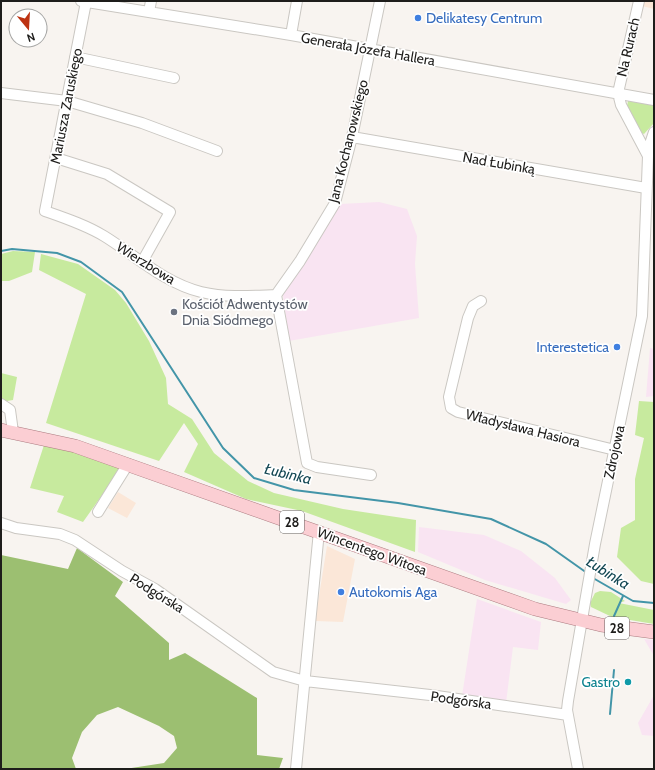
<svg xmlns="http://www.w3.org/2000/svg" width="655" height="770" viewBox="0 0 655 770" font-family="Cabin,sans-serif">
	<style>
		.commercial { fill: #fbe7d8 }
		.industrial { fill: #f9e4f2 }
		.green { fill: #c7ea9e }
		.forest { fill: #9cbf71 }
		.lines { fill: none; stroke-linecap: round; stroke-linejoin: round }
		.stream { stroke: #4395a8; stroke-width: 2 }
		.minor-casing { stroke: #cac7c2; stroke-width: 12 }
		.major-casing { stroke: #ac7b80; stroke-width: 14 }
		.minor { stroke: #fff; stroke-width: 10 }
		.major { stroke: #fbced3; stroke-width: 13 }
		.shop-dot { fill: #3f7fe0; stroke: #fff; stroke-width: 1.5 }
		.worship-dot { fill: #6b7280; stroke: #fff; stroke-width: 1.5 }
		.culture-dot { fill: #0f9aa8; stroke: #fff; stroke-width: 1.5 }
		.labels { text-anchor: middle; stroke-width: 3.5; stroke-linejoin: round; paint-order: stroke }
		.shield { fill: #fff; stroke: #62615f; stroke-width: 1 }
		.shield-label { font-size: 13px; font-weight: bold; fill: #1e1d1b }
		.shop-label { font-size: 14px; fill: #366cbe; stroke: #fff; text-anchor: start }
		.street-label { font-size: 14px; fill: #1e1d1b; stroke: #fff }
		.worship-label { font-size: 14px; fill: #5b616d; stroke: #fff; text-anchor: start }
		.culture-label { font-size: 14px; fill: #0d838f; stroke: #fff; text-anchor: end }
		.water-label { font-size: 15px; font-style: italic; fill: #134753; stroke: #fff }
	</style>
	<rect width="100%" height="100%" fill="#f8f4f0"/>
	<path class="commercial" d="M 643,1 L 654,1 L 654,9 L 642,6 Z
		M 118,492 L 136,503 L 127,518 L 108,508 Z
		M 327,546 L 355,559 L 343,622 L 315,621 Z"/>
	<path class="industrial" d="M 379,202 L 407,209 L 417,236 L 415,264 L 419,318 L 289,341 L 283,295 L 340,204 Z
		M 650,348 L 654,349 L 654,396 L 646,397 Z
		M 419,527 L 484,535 L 521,551 L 555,578 L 571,600 L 566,604 L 485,580 L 418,552 Z
		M 477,599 L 541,622 L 538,650 L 513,647 L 506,703 L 462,696 Z
		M 644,639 L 654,640 L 654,656 Z
		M 654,695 L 654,736 L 642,735 L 638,723 Z"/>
	<path class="green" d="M 631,99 L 654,104 L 654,123 L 644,134 L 642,133 L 627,106 L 628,101 Z
		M 13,251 L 35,252 L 32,272 L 9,281 L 1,281 L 1,254 Z
		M 41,254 L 78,264 L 115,290 L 126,303 L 149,341 L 166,378 L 168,404 L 192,419 L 214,453 L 248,481 L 274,493 L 343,509 L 416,520 L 415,552 L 302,511 L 246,499 L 184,472 L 198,444 L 184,423 L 159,461 L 46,423 L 86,294 L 39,270 Z
		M 1,373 L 17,377 L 13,400 L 7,401 L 1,400 Z
		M 639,401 L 654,402 L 654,584 L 641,581 L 617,557 L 621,528 L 635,520 L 635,479 L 644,438 L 635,435 Z
		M 44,445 L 77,452 L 119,468 L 110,484 L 83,522 L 57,512 L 64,496 L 30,488 Z
		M 600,591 L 611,592 L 625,601 L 619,603 L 654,610 L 654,624 L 612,617 L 591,607 L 590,603 L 595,593 Z"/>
	<path class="forest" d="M 77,548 L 123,582 L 115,596 L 169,643 L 169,660 L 185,653 L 257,698 L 257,755 L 283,758 L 279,769 L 125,769 L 164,763 L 177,748 L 174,736 L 159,726 L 118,707 L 97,715 L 82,732 L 72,758 L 76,769 L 1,769 L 1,555 L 68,569 Z"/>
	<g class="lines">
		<path class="stream" d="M 1,251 L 12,249 L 57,253 L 81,262 L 122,292 L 223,448 L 254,478 L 294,490 L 398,503 L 491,519 L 546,544 L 587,573
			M 593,578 L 633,601 L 654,603
			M 614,616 L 623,596
			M 610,714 L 614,670"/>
		<defs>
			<path id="minor" d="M 81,1 L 291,35 L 654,100
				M 639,1 L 618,93 L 621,105 L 648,156
				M 86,2 L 45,211 C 65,218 86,225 104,236 C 135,255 164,283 201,292 C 228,298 250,296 276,295
				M 149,12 L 151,1
				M 291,35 L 297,1
				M 75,57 L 174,78
				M 1,93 L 67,101 L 142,123 L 217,151
				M 352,137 L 646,188
				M 56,158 L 107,174 L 170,212 L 142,262
				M 481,301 L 473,306 L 468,318 L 449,397 L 451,408 L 458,412 L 615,450
				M 1,404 L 10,410 L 13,432
				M 371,475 L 317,467 L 307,463 L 276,295 L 300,261 L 335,203 L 352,137 L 380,1
				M 98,512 L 128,464
				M 1,523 L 16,528 L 60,534 L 75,540 L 122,571 L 155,589 L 273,672 L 305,681 L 430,695 L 568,715
				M 296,769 L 319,531
				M 578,769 L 567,710 L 568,701 L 595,544 L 642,316 L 648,156 L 649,147 L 654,132"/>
			<path id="major" d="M 1,430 L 75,446 L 535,609 L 601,625 L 654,632"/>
		</defs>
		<use href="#minor" class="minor-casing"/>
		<use href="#major" class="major-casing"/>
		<use href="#minor" class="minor"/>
		<use href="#major" class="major"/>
	</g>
	<g class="shop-dot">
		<circle cx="418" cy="18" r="4"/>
		<circle cx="617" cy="347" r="4"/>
		<circle cx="341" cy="592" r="4"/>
	</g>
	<circle class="worship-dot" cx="174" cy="312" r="4"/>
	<circle class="culture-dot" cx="628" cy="682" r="4"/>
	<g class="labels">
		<g class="shield">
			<rect x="280" y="511" width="24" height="22" rx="3"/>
			<rect x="605" y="617" width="24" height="22" rx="3"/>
		</g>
		<g class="shield-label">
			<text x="292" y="527">28</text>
			<text x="617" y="633">28</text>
		</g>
		<g class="shop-label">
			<text x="426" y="23">Delikatesy Centrum</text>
			<text x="609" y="352" text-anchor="end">Interestetica</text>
			<text x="349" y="597">Autokomis Aga</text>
		</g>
		<g class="street-label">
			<text transform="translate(628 47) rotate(-77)" y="5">Na Rurach</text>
			<text transform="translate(368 49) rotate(10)" y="5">Generała Józefa Hallera</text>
			<text transform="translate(66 106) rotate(-79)" y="5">Mariusza Zaruskiego</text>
			<text transform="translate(348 141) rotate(-76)" y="5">Jana Kochanowskiego</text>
			<text transform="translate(499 163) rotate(10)" y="5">Nad Łubinką</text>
			<text transform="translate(146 263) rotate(32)" y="5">Wierzbowa</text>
			<text transform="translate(523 428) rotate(14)" y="5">Władysława Hasiora</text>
			<text transform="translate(614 452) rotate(-78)" y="5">Zdrojowa</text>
			<text transform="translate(372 551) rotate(20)" y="5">Wincentego Witosa</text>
			<text transform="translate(157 593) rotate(32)" y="5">Podgórska</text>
			<text transform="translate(461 700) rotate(8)" y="5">Podgórska</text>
		</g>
		<g class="worship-label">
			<text x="182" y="309">Kościół Adwentystów<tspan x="182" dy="16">Dnia Siódmego</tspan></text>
		</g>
		<g class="culture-label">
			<text x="620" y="687">Gastro</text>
		</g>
		<g class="water-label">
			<text transform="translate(288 474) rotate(13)" y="5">Łubinka</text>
			<text transform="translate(608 573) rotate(32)" y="5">Łubinka</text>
		</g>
	</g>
	<rect width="655" height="770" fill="none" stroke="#1e1d1b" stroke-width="4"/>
	<g transform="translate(28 28) rotate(162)"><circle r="19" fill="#ffffff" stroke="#a5a5a4"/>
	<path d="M0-3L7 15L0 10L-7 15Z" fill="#bd3312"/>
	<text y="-6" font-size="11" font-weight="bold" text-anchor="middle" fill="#1e1d1b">N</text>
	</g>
</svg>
